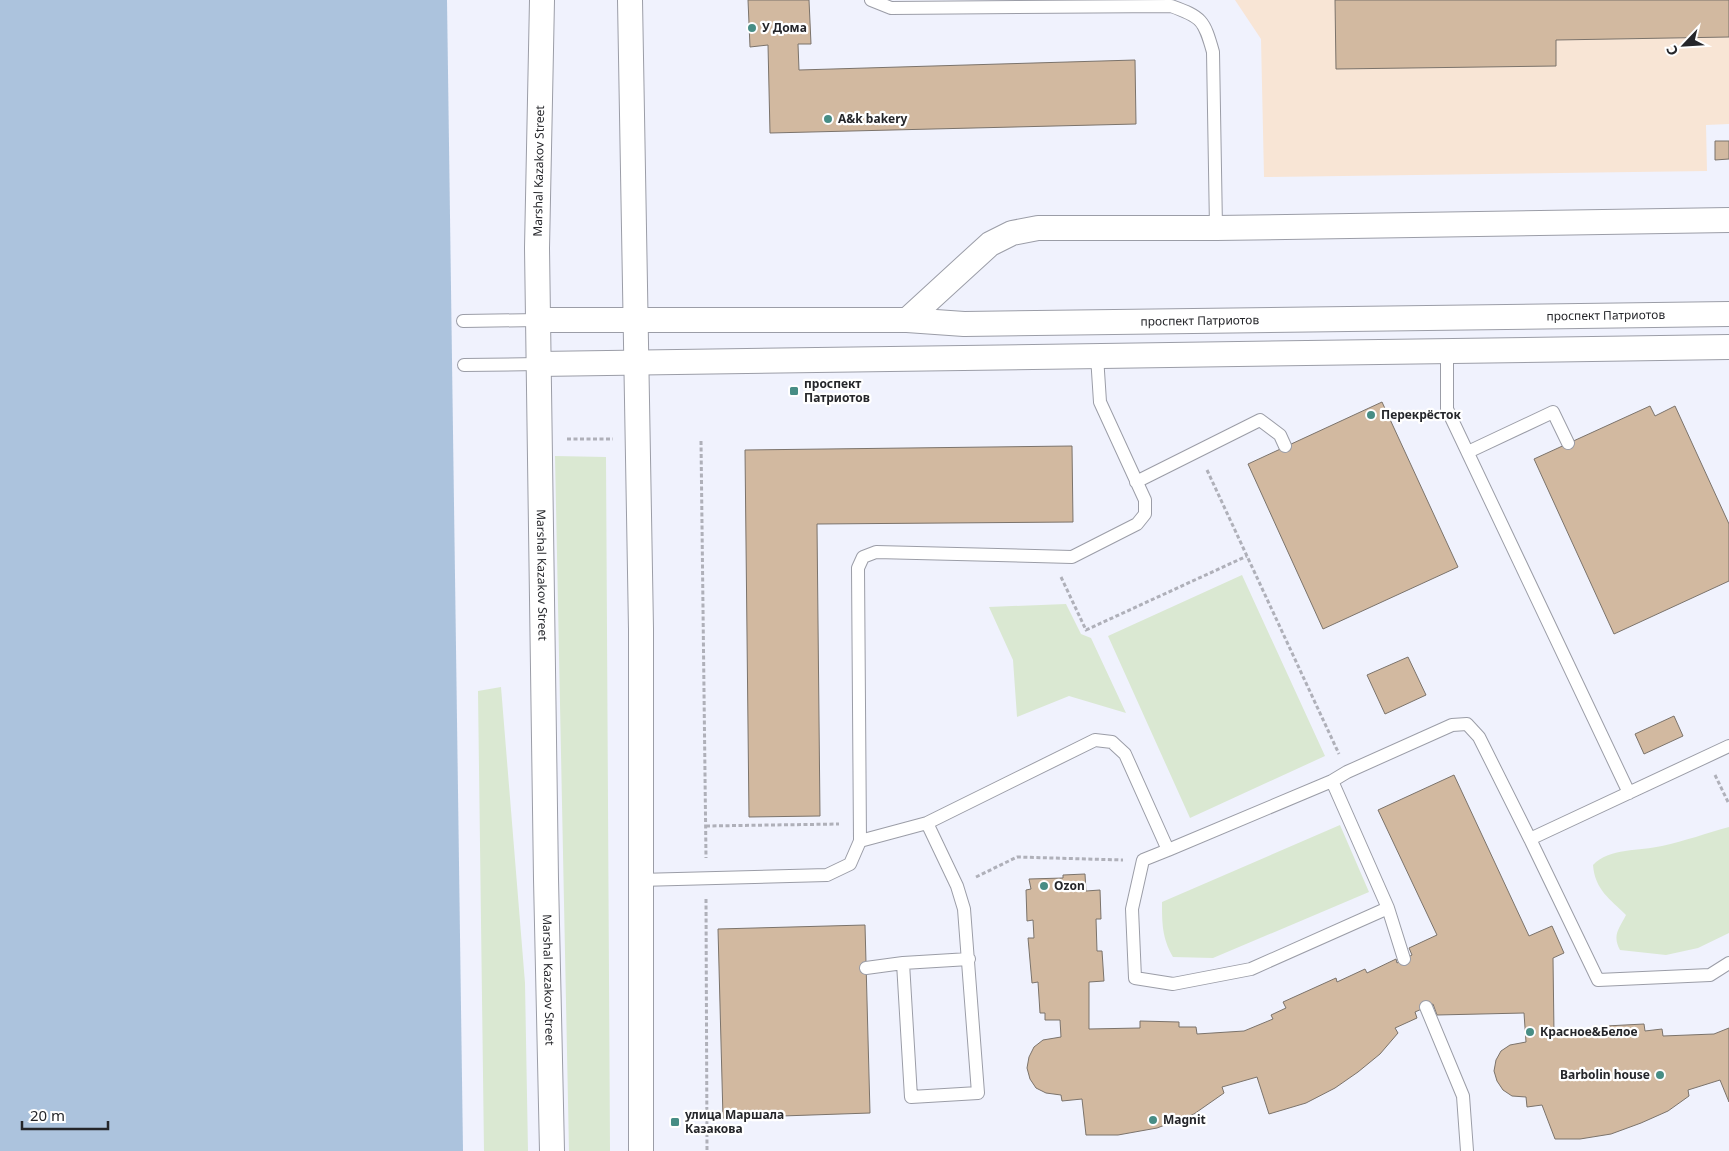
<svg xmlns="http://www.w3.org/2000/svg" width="1729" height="1151" viewBox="0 0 1729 1151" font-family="'Noto Sans',sans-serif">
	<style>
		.education { fill: #f8e5d5 }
		.green { fill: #dae8d2 }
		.water { fill: #acc3dd }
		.building { fill: #d2b9a0; stroke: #7b736b }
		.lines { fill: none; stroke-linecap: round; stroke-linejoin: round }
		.lane-casing { stroke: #9b9da7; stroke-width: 14 }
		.street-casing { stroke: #9b9da7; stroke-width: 26 }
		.path { stroke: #afb0b9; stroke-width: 3; stroke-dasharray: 4 2.5; stroke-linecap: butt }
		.lane { stroke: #fff; stroke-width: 12 }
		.street { stroke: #fff; stroke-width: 24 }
		.poi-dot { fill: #478d85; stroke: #fff; stroke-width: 2 }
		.labels { text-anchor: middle; stroke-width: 4.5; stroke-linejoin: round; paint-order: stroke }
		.poi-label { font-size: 12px; font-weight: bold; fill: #25262a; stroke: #fff; text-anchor: start }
		.street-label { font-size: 12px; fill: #25262a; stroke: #fff }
	</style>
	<rect width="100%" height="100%" fill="#f0f2fd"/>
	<path class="education" d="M 1235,0 L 1729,0 L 1729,124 L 1706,125 L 1707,171 L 1264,177 L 1261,39 Z"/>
	<path class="green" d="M 555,456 L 606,457 L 610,1151 L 569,1151 Z
		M 1242,575 L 1325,756 L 1190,818 L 1108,636 Z
		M 1066,604 L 1081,634 L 1091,638 L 1126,713 L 1069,696 L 1017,717 L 1013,660 L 989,607 Z
		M 501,687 L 525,983 L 528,1151 L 484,1151 L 478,691 Z
		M 1340,825 L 1369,892 L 1213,958 L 1173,957 C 1162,938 1162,923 1162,902 Z
		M 1729,827 L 1729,933 L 1698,948 L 1666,955 L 1620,950 C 1612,935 1619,929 1626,915 C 1610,899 1595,890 1593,865 C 1609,848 1640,851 1662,846 C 1685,841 1707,833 1729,827 Z"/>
	<path class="water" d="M 0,0 L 447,0 L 463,1151 L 0,1151 Z"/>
	<path class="building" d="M 748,0 L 809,0 L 811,44 L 798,44 L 799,70 L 1135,60 L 1136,124 L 770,133 L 768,45 L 750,47 Z
		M 1335,0 L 1729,0 L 1729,37 L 1556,40 L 1556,66 L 1336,69 Z
		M 1715,141 L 1729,141 L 1729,159 L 1715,160 Z
		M 1382,402 L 1458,567 L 1323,629 L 1248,464 Z
		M 1650,406 L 1655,416 L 1675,406 L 1729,524 L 1729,581 L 1614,634 L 1534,459 Z
		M 1072,446 L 1073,522 L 817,524 L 820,816 L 749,817 L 745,450 Z
		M 1408,657 L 1426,695 L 1385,714 L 1367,675 Z
		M 1674,716 L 1683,736 L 1644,754 L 1635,734 Z
		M 1454,775 L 1529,936 L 1552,926 L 1564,953 L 1553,958 L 1554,1034 L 1606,1032 L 1606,1026 L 1644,1024 L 1645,1031 L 1662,1029 L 1663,1036 L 1714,1034 L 1729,1028 L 1729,1102 L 1720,1080 L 1688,1090 L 1689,1096 L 1668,1111 L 1641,1123 L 1611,1134 L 1580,1139 L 1555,1139 L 1542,1105 L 1527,1107 L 1526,1097 L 1512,1096 L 1503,1090 L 1497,1081 L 1494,1071 L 1496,1060 L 1501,1051 L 1510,1045 L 1526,1042 L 1524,1013 L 1437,1015 L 1433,1004 L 1415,1012 L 1417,1018 L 1395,1028 L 1398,1033 L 1380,1054 L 1358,1072 L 1335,1088 L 1306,1103 L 1269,1114 L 1257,1077 L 1222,1087 L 1224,1093 L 1194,1114 L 1157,1128 L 1118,1135 L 1086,1135 L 1082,1099 L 1062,1101 L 1061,1095 L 1046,1093 L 1036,1088 L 1030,1079 L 1027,1068 L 1029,1057 L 1034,1047 L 1043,1040 L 1061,1037 L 1060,1020 L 1045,1020 L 1045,1013 L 1040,1013 L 1038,982 L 1032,983 L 1028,938 L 1034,938 L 1033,920 L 1027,921 L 1026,890 L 1031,889 L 1029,879 L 1063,878 L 1063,875 L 1085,874 L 1086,891 L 1100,890 L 1101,919 L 1096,919 L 1097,951 L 1102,951 L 1104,981 L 1089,982 L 1089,1029 L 1140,1028 L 1140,1021 L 1179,1022 L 1179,1027 L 1196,1027 L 1197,1034 L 1244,1031 L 1273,1019 L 1271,1015 L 1286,1008 L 1283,1002 L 1336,978 L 1337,982 L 1365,969 L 1367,973 L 1396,959 L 1397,963 L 1412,955 L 1409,948 L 1437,935 L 1378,810 Z
		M 865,925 L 870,1113 L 723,1118 L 718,929 Z"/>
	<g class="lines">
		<defs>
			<path id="lane" d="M 871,0 L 891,8 L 1171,6 C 1202,17 1204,20 1213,52 L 1216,228
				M 463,321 L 538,320
				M 1447,351 L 1447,409 L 1629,793
				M 464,365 L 538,364
				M 1468,452 L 1553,412 L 1568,443
				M 1136,482 L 1260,420 L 1280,435 L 1285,446
				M 927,823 L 957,886 L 964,909 L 978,1093 L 911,1097 L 903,963 L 969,959
				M 1530,839 L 1598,980 L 1710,975 L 1729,963
				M 860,841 L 927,823 L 1095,740 L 1112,742 L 1125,754 L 1168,850 L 1332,781 L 1347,772 L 1452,725 L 1467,724 L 1479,737 L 1530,839 L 1729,746
				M 1168,850 L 1143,860 L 1132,909 L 1135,978 L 1173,984 L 1251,969 L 1388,908 L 1332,781
				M 639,880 L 827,875 L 850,864 L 860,841 L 858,568 L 863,557 L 876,552 L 1072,557 L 1137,524 L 1145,514 L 1145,500 L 1100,402 L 1097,356
				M 1388,908 L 1404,959
				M 866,968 L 903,963
				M 1426,1007 L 1463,1096 L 1467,1151"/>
			<g id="street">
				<path id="s1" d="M 542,0 L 537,248 L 546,879 L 552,1151"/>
				<path d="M 630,0 L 641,629 L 641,1151"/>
				<path id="s2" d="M 538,320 L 907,320 L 964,324 L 1729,314"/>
				<path d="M 907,320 L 990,244 L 1012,233 L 1038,228 L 1216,228 L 1729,220"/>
				<path d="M 538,364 L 1729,347"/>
			</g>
		</defs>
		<use href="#lane" class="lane-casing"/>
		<use href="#street" class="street-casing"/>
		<path class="path" d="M 567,439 L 613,439
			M 701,441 L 706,858
			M 1207,470 L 1339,754
			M 1061,577 L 1086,630 L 1247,556
			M 1715,775 L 1729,804
			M 706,826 L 839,824
			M 976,877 L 1017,857 L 1123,860
			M 706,899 L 707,1151"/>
		<use href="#lane" class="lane"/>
		<use href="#street" class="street"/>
	</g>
	<g class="poi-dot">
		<circle cx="752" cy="28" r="5"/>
		<circle cx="828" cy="119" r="5"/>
		<rect x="789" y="386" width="10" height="10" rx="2.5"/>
		<circle cx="1371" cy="415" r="5"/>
		<circle cx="1044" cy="886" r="5"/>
		<circle cx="1530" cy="1032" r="5"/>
		<circle cx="1660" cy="1075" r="5"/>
		<circle cx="1153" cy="1120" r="5"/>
		<rect x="670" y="1117" width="10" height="10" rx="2.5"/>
	</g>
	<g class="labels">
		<g class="poi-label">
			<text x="762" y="32">У Дома</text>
			<text x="838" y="123">A&amp;k bakery</text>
			<text x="804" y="388">проспект<tspan x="804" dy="14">Патриотов</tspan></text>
			<text x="1381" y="419">Перекрёсток</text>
			<text x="1054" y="890">Ozon</text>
			<text x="1540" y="1036">Красное&amp;Белое</text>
			<text x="1650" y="1079" text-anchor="end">Barbolin house</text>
			<text x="685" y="1119">улица Маршала<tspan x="685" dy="14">Казакова</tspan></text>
			<text x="1163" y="1124">Magnit</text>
		</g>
		<g class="street-label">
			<text transform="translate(539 171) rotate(-89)" y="4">Marshal Kazakov Street</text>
			<text dy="4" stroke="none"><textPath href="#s2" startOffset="1068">проспект Патриотов</textPath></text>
			<text dy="4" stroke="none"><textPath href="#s2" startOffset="662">проспект Патриотов</textPath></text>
			<text dy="4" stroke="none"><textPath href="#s1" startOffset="575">Marshal Kazakov Street</textPath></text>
			<text dy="4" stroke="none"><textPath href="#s1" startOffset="980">Marshal Kazakov Street</textPath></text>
		</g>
	</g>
	<g transform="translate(1684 45) rotate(245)" stroke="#ffffff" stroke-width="4" paint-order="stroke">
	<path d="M0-4L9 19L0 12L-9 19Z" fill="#25262a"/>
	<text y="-8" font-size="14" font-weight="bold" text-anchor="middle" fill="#25262a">С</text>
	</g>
	<path d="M22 1121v8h86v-8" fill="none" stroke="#25262a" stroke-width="2.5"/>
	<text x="30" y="1121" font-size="15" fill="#25262a" stroke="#ffffff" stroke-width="4" paint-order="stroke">20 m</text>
</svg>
